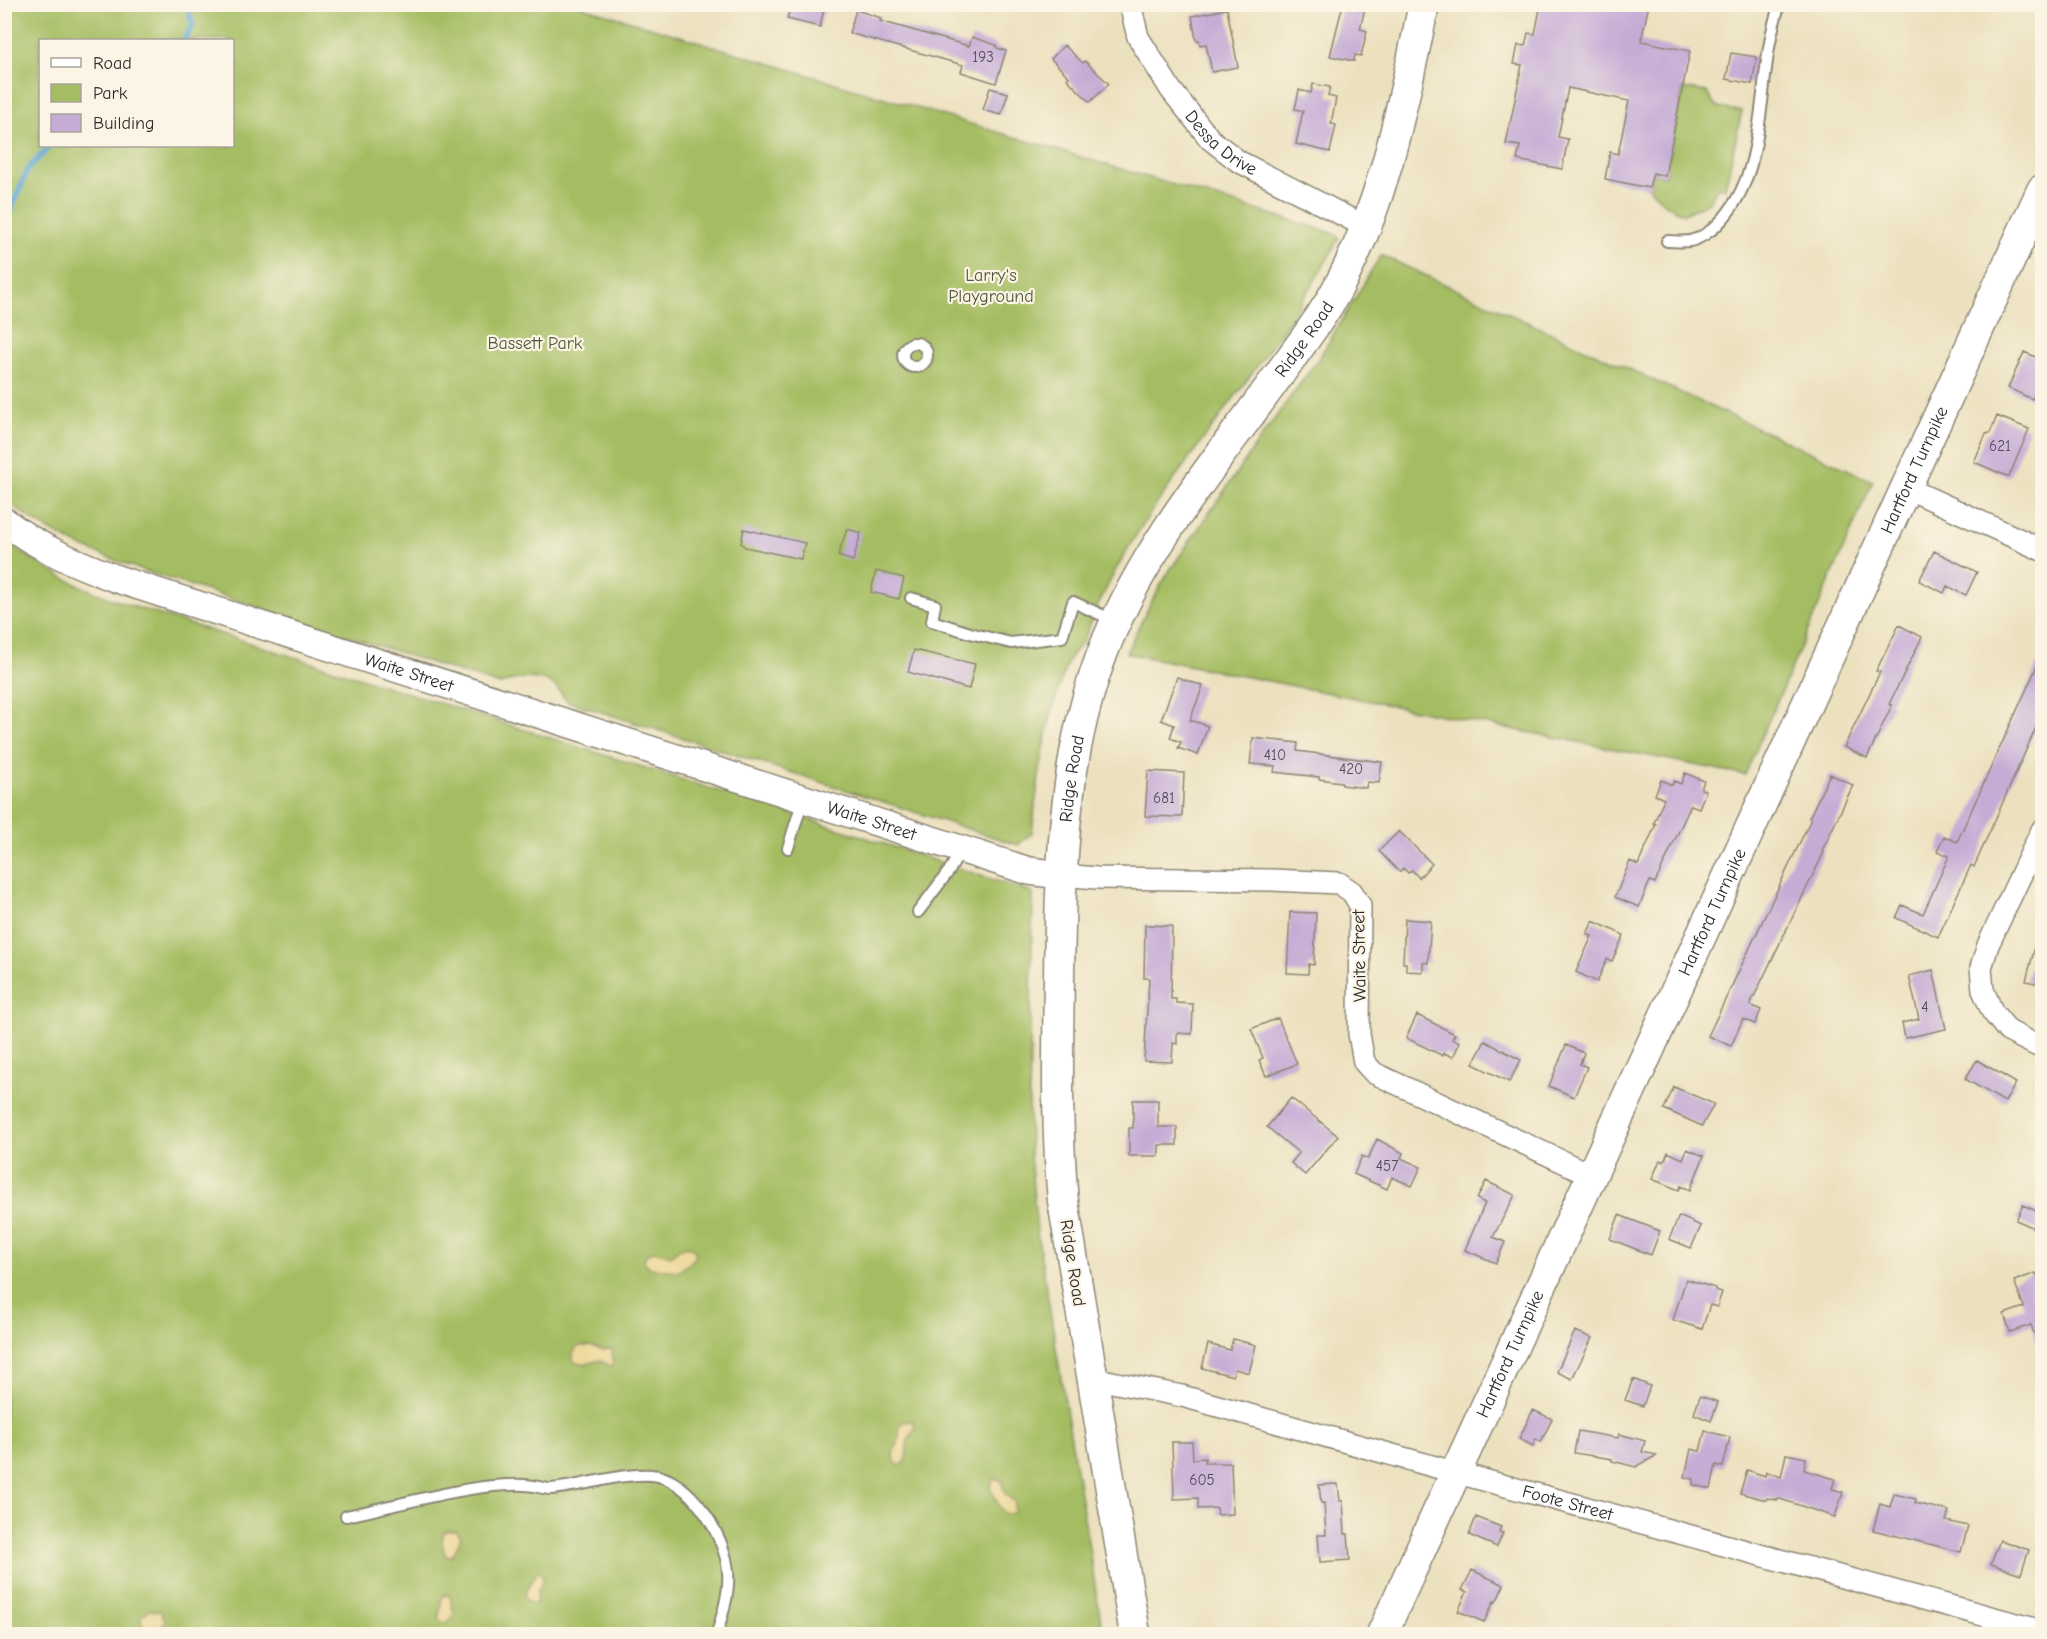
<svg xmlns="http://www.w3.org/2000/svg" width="2047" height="1639" viewBox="0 0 2047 1639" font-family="'Comic Neue',sans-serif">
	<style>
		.green { fill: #a5bd62; stroke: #687446; stroke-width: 1.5; fill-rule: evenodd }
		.sand { fill: #eeda9e; stroke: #8c8264; stroke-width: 1.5 }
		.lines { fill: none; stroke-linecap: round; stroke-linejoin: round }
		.stream { stroke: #54a3ce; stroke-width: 6 }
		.building { fill: #c5acd5 }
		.service-casing { stroke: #8c8675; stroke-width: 14 }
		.minor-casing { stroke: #8c8675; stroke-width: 24 }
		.tertiary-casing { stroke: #8c8675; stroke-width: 30 }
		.secondary-casing { stroke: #8c8675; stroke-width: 33 }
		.service { stroke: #fff; stroke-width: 10 }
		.minor { stroke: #fff; stroke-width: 21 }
		.tertiary { stroke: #fff; stroke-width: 27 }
		.secondary { stroke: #fff; stroke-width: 30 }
		.labels { text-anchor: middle; stroke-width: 4.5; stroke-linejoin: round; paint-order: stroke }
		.number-label { font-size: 15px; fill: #524b56 }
		.street-label { font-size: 18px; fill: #2b2b2b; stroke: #fcf5e5 }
		.park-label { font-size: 18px; fill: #50573c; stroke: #fcf5e5 }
	</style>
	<rect width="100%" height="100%" fill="#fcf5e5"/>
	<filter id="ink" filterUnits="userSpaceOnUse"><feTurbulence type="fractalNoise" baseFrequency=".0167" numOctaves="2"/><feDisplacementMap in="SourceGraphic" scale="12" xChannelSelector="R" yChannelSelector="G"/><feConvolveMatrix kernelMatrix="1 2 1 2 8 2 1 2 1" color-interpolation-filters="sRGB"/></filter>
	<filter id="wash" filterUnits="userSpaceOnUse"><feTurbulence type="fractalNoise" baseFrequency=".008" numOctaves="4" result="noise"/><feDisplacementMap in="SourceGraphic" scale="24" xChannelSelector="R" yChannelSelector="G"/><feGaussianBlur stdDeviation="1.35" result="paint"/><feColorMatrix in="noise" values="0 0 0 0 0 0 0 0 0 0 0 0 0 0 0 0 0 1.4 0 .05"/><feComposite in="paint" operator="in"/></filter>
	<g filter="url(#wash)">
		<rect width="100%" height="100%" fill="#ece1bf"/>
		<path class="green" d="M 5,5 L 577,5 L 1336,234 L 1339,238 C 1291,328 1226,406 1168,488 C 1143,522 1120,559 1102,597 C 1095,610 1091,625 1084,639 C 1080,647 1072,652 1068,661 C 1047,716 1038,774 1032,833 L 1018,845 L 567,701 C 563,696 559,690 555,686 C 540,675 515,677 500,685 L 139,569 C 92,552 43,533 5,499 ZM 40,40 L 232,40 L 232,146 L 40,146 Z
			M 1683,88 L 1707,92 C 1715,111 1724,109 1742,111 L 1725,189 L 1718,187 L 1709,202 L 1684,214 L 1666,205 L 1649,188 L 1653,173 L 1665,176 Z
			M 1381,255 L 1873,481 L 1745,775 L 1126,653 L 1149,606 L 1166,576 L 1262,436 L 1319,358 Z
			M 4,539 C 43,570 80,588 126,604 L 858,835 L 1033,893 L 1029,1103 L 1030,1155 L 1037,1232 L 1103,1634 L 5,1634 Z"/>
		<path class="sand" d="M 688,1246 L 695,1250 L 695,1258 L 679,1271 L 650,1268 L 644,1261 L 646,1255 L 654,1251 L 671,1256 L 679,1249 Z
			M 579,1346 L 591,1346 L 602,1350 L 612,1349 L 613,1363 L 611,1366 L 599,1360 L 586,1364 L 575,1363 C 571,1357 573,1350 579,1346 Z
			M 912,1421 L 915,1424 C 915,1431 912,1432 909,1438 C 905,1445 909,1452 904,1464 L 897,1465 L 892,1454 L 898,1444 L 900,1425 L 902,1422 Z
			M 993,1479 L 1001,1480 L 1005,1494 L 1015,1502 L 1014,1513 L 1006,1514 L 1002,1511 L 990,1488 Z
			M 448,1531 L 457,1531 L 461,1537 L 454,1553 L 450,1557 L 445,1555 L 442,1541 L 444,1532 Z
			M 538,1571 C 548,1579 539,1583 537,1593 C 537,1596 537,1600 536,1603 L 530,1603 L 525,1597 L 525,1593 Z
			M 445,1594 L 450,1597 L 454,1615 L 451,1620 L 444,1623 L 439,1620 C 438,1612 443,1607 441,1599 Z
			M 150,1610 L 161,1612 L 165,1620 L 164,1624 C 158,1631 150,1631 142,1626 L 141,1616 Z"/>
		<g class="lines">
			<path class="stream" d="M 184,40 L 193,25 L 186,4
				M 4,280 L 7,263 L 8,217 L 28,169 L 50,146"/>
		</g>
		<g id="blocks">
			<path class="building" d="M 791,4 L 825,4 L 820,27 L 787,19 Z
				M 1343,4 L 1366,4 L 1360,29 L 1367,31 L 1361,56 L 1355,55 L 1354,61 L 1330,56 Z
				M 1541,4 L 1649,4 L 1641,41 L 1690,51 L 1665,176 L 1653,173 L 1649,188 L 1605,179 L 1610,152 L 1618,154 L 1629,101 L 1568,88 L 1558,137 L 1568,139 L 1562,169 L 1517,160 L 1520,146 L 1506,144 L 1522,65 L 1514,64 L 1518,45 L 1525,46 L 1528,33 L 1535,34 Z
				M 1227,9 L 1238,67 L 1212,72 L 1206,44 L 1200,45 L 1199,40 L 1196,40 L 1192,16 Z
				M 856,10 L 881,18 L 880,21 L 969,46 L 972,37 L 996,45 L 997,48 L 1006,51 L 996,83 L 961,72 L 963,65 L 849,33 Z
				M 1064,45 L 1083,63 L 1085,61 L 1109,84 L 1090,102 L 1067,79 L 1069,77 L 1051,59 Z
				M 1731,53 L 1757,57 L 1752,84 L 1726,79 Z
				M 1313,84 L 1330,87 L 1328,96 L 1336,98 L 1331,124 L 1336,125 L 1330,152 L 1296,144 L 1303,111 L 1295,109 L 1299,90 L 1311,93 Z
				M 990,88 L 1008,93 L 1001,115 L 983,110 Z
				M 2024,352 L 2043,360 L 2043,378 L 2032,399 L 2008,388 Z
				M 1997,416 L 2029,429 L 2009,477 L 1974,462 L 1986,434 L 1990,433 Z
				M 744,529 L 805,543 L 801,559 L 745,547 L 741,543 Z
				M 847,529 L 861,533 L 853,561 L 838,556 Z
				M 1934,551 L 1977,572 L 1966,595 L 1947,586 L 1944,593 L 1919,581 Z
				M 876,571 L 904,578 L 899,599 L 871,592 Z
				M 1899,625 L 1922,637 L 1889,704 L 1892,705 L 1867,758 L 1844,747 L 1880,672 L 1876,671 Z
				M 914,650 L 975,664 L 969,689 L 908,672 Z
				M 2043,653 L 2043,712 L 1974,867 L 1971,865 L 1938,937 L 1896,918 L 1902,905 L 1923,914 L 1949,856 L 1937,851 L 1944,836 L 1957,842 Z
				M 1177,677 L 1203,686 L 1190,720 L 1208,726 L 1198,755 L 1178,748 L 1181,742 L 1170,738 L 1174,725 L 1161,720 Z
				M 1253,738 L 1298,743 L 1297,751 L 1382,762 L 1379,783 L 1367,782 L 1366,788 L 1342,785 L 1341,782 L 1319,779 L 1319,777 L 1274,772 L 1275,766 L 1250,764 Z
				M 1148,771 L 1184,773 L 1182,817 L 1145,816 Z
				M 1685,773 L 1704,781 L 1701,789 L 1706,791 L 1699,808 L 1691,805 L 1655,883 L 1650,881 L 1639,907 L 1615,897 L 1630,861 L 1638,865 L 1656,824 L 1654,823 L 1664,799 L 1655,795 L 1661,780 L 1672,785 L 1674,781 L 1681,784 Z
				M 1830,774 L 1853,785 L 1822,851 L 1824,852 L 1750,1005 L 1761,1010 L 1755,1024 L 1743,1019 L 1731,1046 L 1708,1036 L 1811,819 L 1809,818 Z
				M 1399,831 L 1432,864 L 1419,878 L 1412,870 L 1408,873 L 1403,868 L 1399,872 L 1379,851 Z
				M 1290,912 L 1316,913 L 1314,965 L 1309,964 L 1308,974 L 1287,973 Z
				M 1405,919 L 1431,921 L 1428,963 L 1423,962 L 1423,972 L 1406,971 L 1406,963 L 1403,963 Z
				M 1593,921 L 1624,935 L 1612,961 L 1607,959 L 1597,982 L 1576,972 L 1592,936 L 1587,934 Z
				M 1145,925 L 1172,926 L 1171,999 L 1176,999 L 1176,1003 L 1193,1004 L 1192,1034 L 1177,1033 L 1177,1044 L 1173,1043 L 1172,1062 L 1144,1061 L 1149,978 L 1144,978 Z
				M 2037,939 L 2043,940 L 2043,985 L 2026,981 Z
				M 1933,970 L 1946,1029 L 1905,1038 L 1902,1023 L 1919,1019 L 1909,976 Z
				M 1417,1015 L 1455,1034 L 1452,1039 L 1460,1042 L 1453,1057 L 1444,1053 L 1443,1056 L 1406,1038 Z
				M 1278,1018 L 1297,1064 L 1266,1076 L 1259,1060 L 1263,1058 L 1251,1029 Z
				M 1485,1041 L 1521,1060 L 1509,1082 L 1473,1064 Z
				M 1566,1045 L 1584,1053 L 1580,1064 L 1587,1067 L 1574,1097 L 1549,1086 Z
				M 1977,1060 L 2016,1083 L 2005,1102 L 1965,1079 Z
				M 1674,1087 L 1714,1104 L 1702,1126 L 1664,1109 Z
				M 1291,1098 L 1338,1136 L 1305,1175 L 1291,1163 L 1299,1153 L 1267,1127 Z
				M 1133,1100 L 1158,1100 L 1158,1127 L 1177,1127 L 1177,1145 L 1159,1145 L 1159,1156 L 1129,1156 L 1129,1128 L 1133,1128 Z
				M 1377,1139 L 1403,1153 L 1401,1158 L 1421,1167 L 1412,1186 L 1392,1177 L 1387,1189 L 1354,1174 L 1362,1156 L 1368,1159 Z
				M 1687,1149 L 1704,1156 L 1690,1190 L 1681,1186 L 1679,1190 L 1652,1179 L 1660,1160 L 1664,1162 L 1668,1152 L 1683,1159 Z
				M 1486,1181 L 1515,1195 L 1493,1237 L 1505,1242 L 1496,1263 L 1465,1250 L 1485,1203 L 1477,1199 Z
				M 2023,1205 L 2043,1214 L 2043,1232 L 2016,1220 Z
				M 1619,1215 L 1660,1231 L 1651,1255 L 1610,1239 Z
				M 1679,1216 L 1701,1226 L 1691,1248 L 1669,1239 Z
				M 2036,1273 L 2043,1290 L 2043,1352 L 2041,1352 L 2031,1325 L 2010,1332 L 2004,1314 L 2024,1307 L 2014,1281 Z
				M 1686,1279 L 1715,1288 L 1715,1290 L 1722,1292 L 1717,1307 L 1710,1305 L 1702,1329 L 1673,1320 Z
				M 1575,1331 L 1592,1338 L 1572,1379 L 1557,1372 Z
				M 1233,1339 L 1256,1345 L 1249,1373 L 1235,1369 L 1233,1376 L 1202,1368 L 1208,1344 L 1230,1350 Z
				M 1633,1379 L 1650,1386 L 1643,1406 L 1625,1400 Z
				M 1700,1396 L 1718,1402 L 1711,1421 L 1694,1414 Z
				M 1533,1410 L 1552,1419 L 1541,1442 L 1536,1439 L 1533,1446 L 1519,1439 Z
				M 1578,1431 L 1618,1438 L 1619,1434 L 1645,1441 L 1642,1452 L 1657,1455 L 1636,1467 L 1612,1461 L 1612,1459 L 1574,1453 Z
				M 1705,1431 L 1730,1437 L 1723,1467 L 1716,1465 L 1711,1489 L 1693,1485 L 1694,1479 L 1685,1477 L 1691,1449 L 1700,1451 Z
				M 1172,1442 L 1192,1442 L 1193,1459 L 1205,1458 L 1205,1463 L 1231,1463 L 1233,1514 L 1217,1515 L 1217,1508 L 1198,1509 L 1198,1498 L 1174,1499 Z
				M 1786,1454 L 1806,1458 L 1804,1470 L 1835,1479 L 1832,1489 L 1843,1492 L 1835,1517 L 1777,1498 L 1777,1500 L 1767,1498 L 1766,1500 L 1740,1493 L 1747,1470 L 1765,1476 L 1766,1472 L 1781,1477 Z
				M 1338,1484 L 1340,1501 L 1343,1501 L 1345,1534 L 1348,1534 L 1350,1560 L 1320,1562 L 1318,1535 L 1326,1535 L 1324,1503 L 1321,1503 L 1319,1485 Z
				M 1894,1494 L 1916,1499 L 1915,1503 L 1949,1511 L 1946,1521 L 1968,1526 L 1961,1552 L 1873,1530 L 1880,1504 L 1890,1507 Z
				M 1476,1517 L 1501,1527 L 1499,1532 L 1503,1533 L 1497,1547 L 1469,1535 Z
				M 2000,1540 L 2029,1550 L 2021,1574 L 1991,1564 Z
				M 1472,1570 L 1504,1585 L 1496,1602 L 1494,1601 L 1484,1622 L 1458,1611 L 1467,1592 L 1462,1590 Z"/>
		</g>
	</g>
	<g filter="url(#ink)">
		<use href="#blocks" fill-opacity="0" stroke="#8c8675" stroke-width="1.5"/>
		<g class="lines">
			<defs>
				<path id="service" d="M 1667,241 C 1674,241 1682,242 1690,241 C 1699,239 1710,232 1717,225 C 1773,170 1754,74 1780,4
					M903 355a12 12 0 1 1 24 0a12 12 0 1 1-24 0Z
					M 911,598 L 935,605 L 932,621 L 970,633 L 1011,643 L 1062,637 L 1073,602 L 1115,621
					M 788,848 L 803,799
					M 918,912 L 949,871 L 961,851
					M 346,1516 C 395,1506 444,1491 493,1486 C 504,1485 515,1484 525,1485 C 534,1485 543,1489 552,1489 C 585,1486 618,1473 651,1475 C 690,1477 726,1537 728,1572 C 730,1593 722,1615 717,1634"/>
				<g id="minor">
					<path id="s1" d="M 1130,4 L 1138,37 L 1171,90 L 1210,139 L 1238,161 L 1366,227"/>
					<path d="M 1907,488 L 2042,550"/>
					<path d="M 2042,830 L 1988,945 L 1981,968 L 1983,990 L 1992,1011 L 2008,1031 L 2042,1048"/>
					<path d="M 1061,875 L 1097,878 L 1272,880 L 1339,883 L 1352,892 L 1360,905 L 1359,1034 L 1364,1062 L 1374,1073 L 1591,1175"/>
					<path id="s2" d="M 1092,1378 L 1182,1396 L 1432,1466 L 2042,1631"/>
				</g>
				<g id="tertiary">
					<path id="s3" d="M 4,521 C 38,548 78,564 117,579 L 1029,871 L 1061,875"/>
				</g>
				<g id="secondary">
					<path id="s4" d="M 1135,1634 L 1063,1201 C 1056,1126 1058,1051 1059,975 C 1061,860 1063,747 1108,639 C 1149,541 1219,458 1280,373 C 1296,351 1313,329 1328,305 C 1383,214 1402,107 1424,4"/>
					<path id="s5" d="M 1382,1634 L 2042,190"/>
				</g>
			</defs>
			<use href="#service" class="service-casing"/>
			<use href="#minor" class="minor-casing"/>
			<use href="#tertiary" class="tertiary-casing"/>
			<use href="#secondary" class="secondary-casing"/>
			<use href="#service" class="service"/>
			<use href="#minor" class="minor"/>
			<use href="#tertiary" class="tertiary"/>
			<use href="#secondary" class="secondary"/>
		</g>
	</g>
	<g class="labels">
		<g class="number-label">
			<text x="983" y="62">193</text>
			<text x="2000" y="451">621</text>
			<text x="1275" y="760">410</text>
			<text x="1351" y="774">420</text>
			<text x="1164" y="803">681</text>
			<text x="1925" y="1012">4</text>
			<text x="1387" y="1171">457</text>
			<text x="1202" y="1485">605</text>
		</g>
		<g class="street-label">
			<text dy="6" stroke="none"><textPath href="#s1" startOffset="170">Dessa Drive</textPath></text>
			<text dy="6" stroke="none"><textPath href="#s4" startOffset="1366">Ridge Road</textPath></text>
			<text dy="6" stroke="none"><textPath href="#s5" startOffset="1280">Hartford Turnpike</textPath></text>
			<text dy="6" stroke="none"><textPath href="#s3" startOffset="434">Waite Street</textPath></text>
			<text dy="6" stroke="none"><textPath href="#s4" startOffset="862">Ridge Road</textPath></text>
			<text dy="6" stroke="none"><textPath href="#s3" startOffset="920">Waite Street</textPath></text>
			<text dy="6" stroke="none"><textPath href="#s5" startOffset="794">Hartford Turnpike</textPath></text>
			<text transform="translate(1359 956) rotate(-91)" y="6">Waite Street</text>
			<text transform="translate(1073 1263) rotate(81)" y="6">Ridge Road</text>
			<text dy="6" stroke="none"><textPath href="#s5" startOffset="308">Hartford Turnpike</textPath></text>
			<text dy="6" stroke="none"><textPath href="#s2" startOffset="492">Foote Street</textPath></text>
		</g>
		<g class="park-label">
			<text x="991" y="281">Larry's<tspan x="991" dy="21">Playground</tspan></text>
			<text x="535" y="349">Bassett Park</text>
		</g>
	</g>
	<rect width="2047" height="1639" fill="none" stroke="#fcf5e5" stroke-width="24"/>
	<rect x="39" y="39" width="195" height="108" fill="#fcf5e5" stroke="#a8a49b" stroke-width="1.5"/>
	<rect x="51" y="58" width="30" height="9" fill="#ffffff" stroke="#a8a49b" stroke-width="1.5"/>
	<text x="93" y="69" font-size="18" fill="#2b2b2b">Road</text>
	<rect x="51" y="84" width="30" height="18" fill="#a5bd62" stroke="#a8a49b" stroke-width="1.5"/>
	<text x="93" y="99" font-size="18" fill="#2b2b2b">Park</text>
	<rect x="51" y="114" width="30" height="18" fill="#c5acd5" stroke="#a8a49b" stroke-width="1.5"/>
	<text x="93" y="129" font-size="18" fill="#2b2b2b">Building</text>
</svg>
